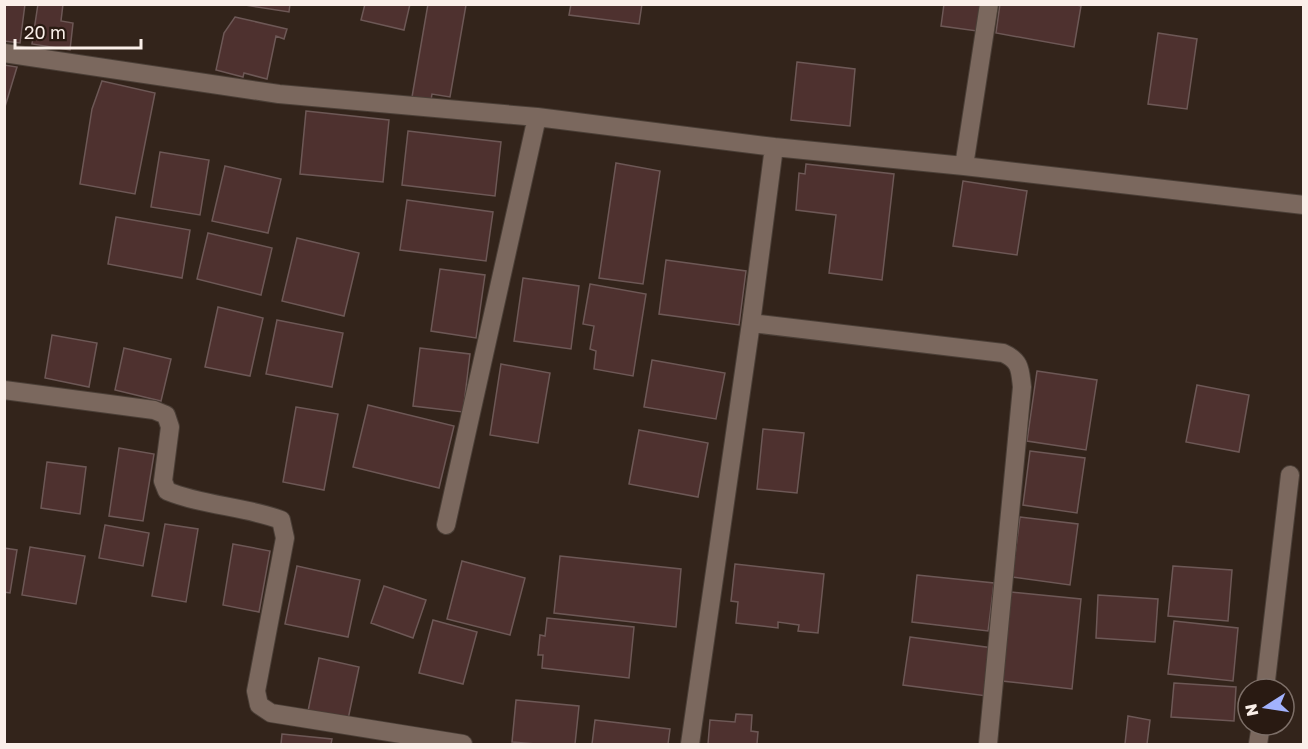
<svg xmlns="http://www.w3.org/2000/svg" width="1308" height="749" viewBox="0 0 1308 749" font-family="'Golos Text',sans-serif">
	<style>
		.building { fill: #4e312f; stroke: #6d5856; stroke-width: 1.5 }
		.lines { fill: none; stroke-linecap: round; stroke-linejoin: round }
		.minor-casing { stroke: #4b3f37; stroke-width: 20 }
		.minor { stroke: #7b685e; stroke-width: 18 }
	</style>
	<rect width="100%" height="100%" fill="#33241b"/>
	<path class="building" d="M 4,4 L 25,4 L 20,43 L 4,41 Z
		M 38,4 L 63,4 L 61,21 L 73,23 L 70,50 L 32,44 Z
		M 239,4 L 290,4 L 289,12 Z
		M 365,4 L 410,4 L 404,30 L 361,20 Z
		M 428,4 L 466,5 L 450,97 L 432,94 L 431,100 L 412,97 Z
		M 571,4 L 642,4 L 639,24 L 569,15 Z
		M 944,4 L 981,4 L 977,31 L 941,26 Z
		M 1000,4 L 1073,4 L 1081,6 L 1074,47 L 996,33 Z
		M 235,17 L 287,29 L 284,39 L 276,36 L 267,79 L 244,73 L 243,77 L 216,70 L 224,33 Z
		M 1158,33 L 1197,39 L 1187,109 L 1148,104 Z
		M 797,62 L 855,69 L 850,126 L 791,120 Z
		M 4,65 L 17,67 L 4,110 Z
		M 102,81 L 155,93 L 135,194 L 80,184 L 92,109 Z
		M 306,111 L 389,120 L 383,182 L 300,174 Z
		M 408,131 L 501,142 L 495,196 L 402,185 Z
		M 160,152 L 209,160 L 200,215 L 151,207 Z
		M 616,163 L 660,171 L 643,284 L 599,278 Z
		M 806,164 L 894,174 L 882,280 L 829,273 L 836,215 L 796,210 L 799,173 L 805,174 Z
		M 225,166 L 281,179 L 268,233 L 212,221 Z
		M 963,181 L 1027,191 L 1017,255 L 953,246 Z
		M 407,200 L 493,212 L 486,261 L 400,250 Z
		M 116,217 L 190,230 L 182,278 L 108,264 Z
		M 208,233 L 272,248 L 261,295 L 197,279 Z
		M 297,238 L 359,253 L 344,316 L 282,301 Z
		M 666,260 L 746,271 L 739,325 L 659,314 Z
		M 440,269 L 485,275 L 476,338 L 431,331 Z
		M 523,278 L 579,286 L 571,349 L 514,341 Z
		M 590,284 L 646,294 L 633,376 L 594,369 L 596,351 L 590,349 L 594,326 L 583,324 Z
		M 218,307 L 263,318 L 250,376 L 205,367 Z
		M 277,320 L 343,333 L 332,387 L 266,374 Z
		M 52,335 L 97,343 L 89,387 L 45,378 Z
		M 124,348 L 171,359 L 161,401 L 115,390 Z
		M 420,348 L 470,354 L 463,412 L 413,406 Z
		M 652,360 L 725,373 L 716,419 L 644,407 Z
		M 501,364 L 550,373 L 538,443 L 490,435 Z
		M 1037,371 L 1097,380 L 1086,450 L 1027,441 Z
		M 1197,385 L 1249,395 L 1239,452 L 1186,442 Z
		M 368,405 L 454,426 L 439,488 L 353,467 Z
		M 296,407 L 338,414 L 324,490 L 283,482 Z
		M 763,429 L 804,433 L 797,493 L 757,489 Z
		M 639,430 L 708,443 L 698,497 L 629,484 Z
		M 119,448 L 154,454 L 143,521 L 109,516 Z
		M 1030,451 L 1085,458 L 1077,513 L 1023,505 Z
		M 47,462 L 86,467 L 80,514 L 41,508 Z
		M 1020,517 L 1078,524 L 1070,585 L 1012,577 Z
		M 165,524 L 198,529 L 186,602 L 152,596 Z
		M 105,525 L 149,533 L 143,566 L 99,558 Z
		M 233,544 L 270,551 L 259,612 L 223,605 Z
		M 30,547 L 85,556 L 76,604 L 22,595 Z
		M 4,548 L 17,550 L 10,593 L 4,592 Z
		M 560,556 L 681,569 L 676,627 L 554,613 Z
		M 462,561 L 525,578 L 510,635 L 447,619 Z
		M 735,564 L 824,574 L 818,633 L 798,631 L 799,625 L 778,622 L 778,628 L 736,623 L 738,602 L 731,601 Z
		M 297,566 L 360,580 L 348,637 L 285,624 Z
		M 1173,566 L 1232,570 L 1228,621 L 1168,616 Z
		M 917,575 L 994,583 L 988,631 L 912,622 Z
		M 384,586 L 426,600 L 413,638 L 371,623 Z
		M 1011,592 L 1081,599 L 1072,689 L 1002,681 Z
		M 1098,595 L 1158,599 L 1155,642 L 1096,638 Z
		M 547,618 L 634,627 L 629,678 L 542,668 L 543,655 L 538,655 L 540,635 L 545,636 Z
		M 433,620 L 477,632 L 463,684 L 419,673 Z
		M 1174,621 L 1238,628 L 1233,681 L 1168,674 Z
		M 910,637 L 993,648 L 987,696 L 903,685 Z
		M 319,658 L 359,667 L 347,724 L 307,716 Z
		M 1174,683 L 1236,687 L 1234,721 L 1171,717 Z
		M 516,700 L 579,706 L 575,744 L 536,744 L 512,742 Z
		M 736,714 L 752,715 L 751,731 L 758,732 L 757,744 L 708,744 L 710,720 L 735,722 Z
		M 1128,716 L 1150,720 L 1147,744 L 1125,744 Z
		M 595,720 L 670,729 L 668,744 L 592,744 Z
		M 282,734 L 332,739 L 331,744 L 281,744 Z"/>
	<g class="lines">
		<defs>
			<path id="minor" d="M 4,53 L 279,94 L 537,117 L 774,147 L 964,166 L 1304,205
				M 964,166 L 989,4
				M 751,323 L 1003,353 C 1021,361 1020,370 1022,387 L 988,744
				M 4,390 L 154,410 L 166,415 L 170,427 L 163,481 L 167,491 C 204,506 244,506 281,520 L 285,538 L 256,691 L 259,705 L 271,713 L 463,744
				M 446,525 L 537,117
				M 1265,689 L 1290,475
				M 690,744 L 751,323 L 774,147
				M 1258,744 L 1261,725"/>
		</defs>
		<use href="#minor" class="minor-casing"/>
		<use href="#minor" class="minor"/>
	</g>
	<rect width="1308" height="749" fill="none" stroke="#faefe9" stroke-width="12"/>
	<g transform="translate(1266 707) rotate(258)"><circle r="28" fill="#291a12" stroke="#7d6f68" stroke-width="1.5"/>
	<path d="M0-4.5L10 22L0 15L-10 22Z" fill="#a2b2fd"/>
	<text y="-9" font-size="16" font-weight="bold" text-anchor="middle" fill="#faefe9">N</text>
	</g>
	<path d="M15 39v9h126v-9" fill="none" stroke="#faefe9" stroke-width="3"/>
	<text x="24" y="39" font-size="18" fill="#faefe9" stroke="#291a12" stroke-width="4.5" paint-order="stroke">20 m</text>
</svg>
